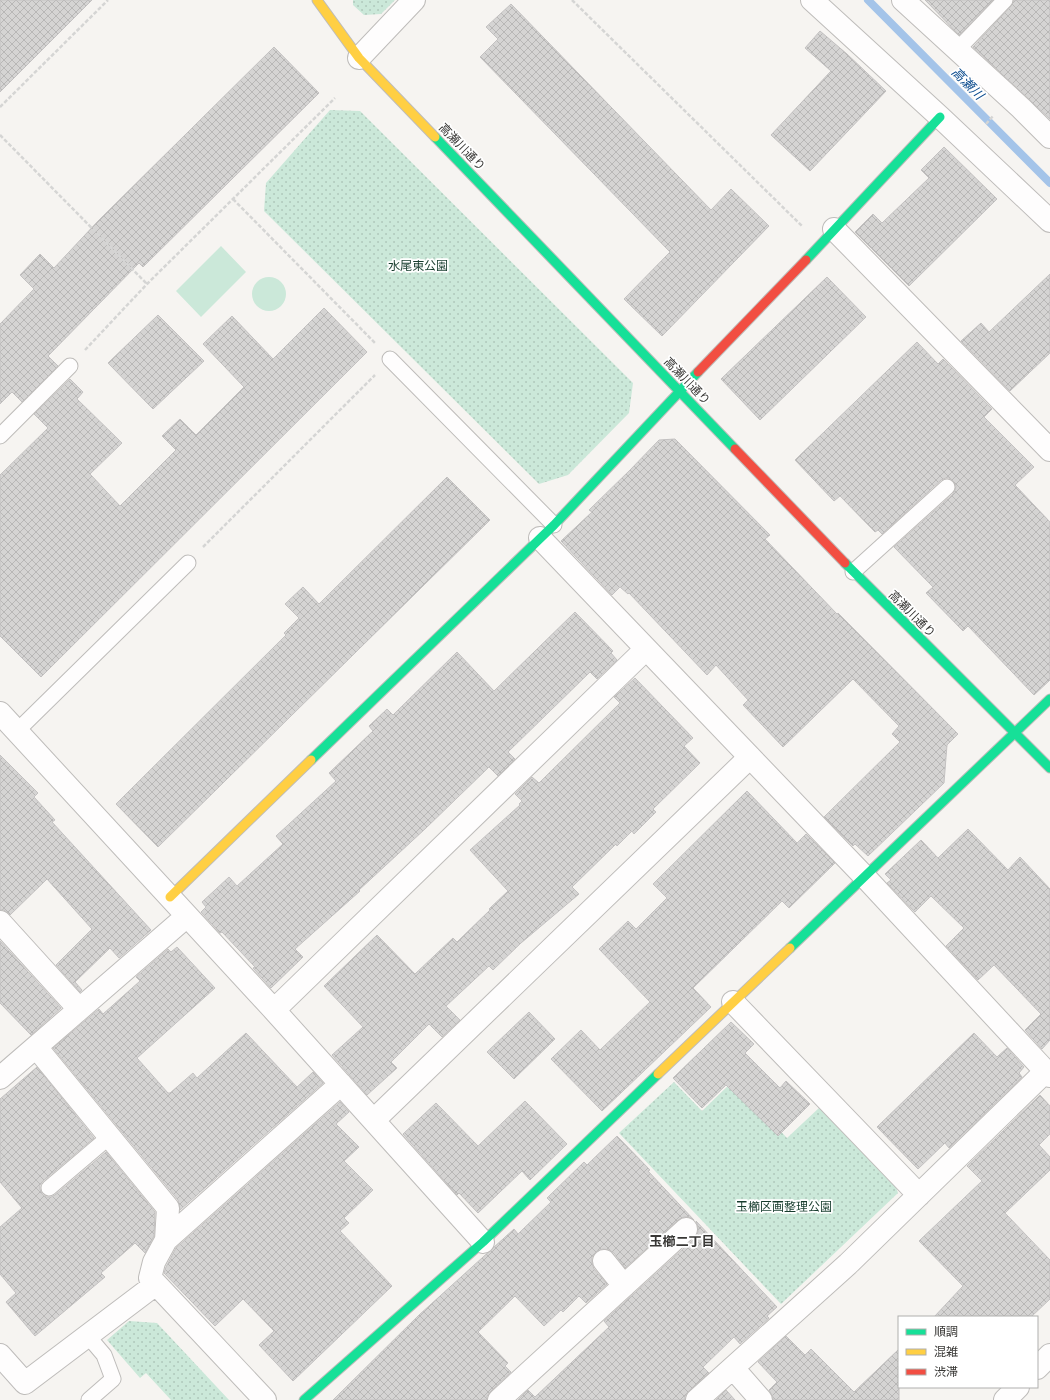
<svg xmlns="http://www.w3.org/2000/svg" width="1050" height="1400" viewBox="0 0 1050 1400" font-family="'Space Grotesk','Noto Sans JP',sans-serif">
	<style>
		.park { fill: url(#park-dots) }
		.pitch { fill: #cbe8d9 }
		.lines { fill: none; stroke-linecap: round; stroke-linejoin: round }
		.stream { stroke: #a4c4e9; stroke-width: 8 }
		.building { fill: url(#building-cross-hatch); stroke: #c3c1c1 }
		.lane-casing { stroke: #bebcba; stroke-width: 17 }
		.street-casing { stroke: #bebcba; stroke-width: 24 }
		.fast-casing { stroke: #bebcba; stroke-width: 11 }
		.slow-casing { stroke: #bebcba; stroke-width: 11 }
		.jam-casing { stroke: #bebcba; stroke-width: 11 }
		.path { stroke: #d5d5d4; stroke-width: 2.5; stroke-dasharray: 4 2; stroke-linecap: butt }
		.lane { stroke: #fefdfd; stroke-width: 15 }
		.street { stroke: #fefdfd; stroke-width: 22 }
		.fast { stroke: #16e098; stroke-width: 9 }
		.slow { stroke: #ffcf43; stroke-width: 9 }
		.jam { stroke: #f24e42; stroke-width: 9 }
		.labels { text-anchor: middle; stroke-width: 3.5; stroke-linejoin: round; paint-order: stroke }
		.street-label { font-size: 12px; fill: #383735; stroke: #fff }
		.park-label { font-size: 12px; fill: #173c2d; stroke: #fff }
		.water-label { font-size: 13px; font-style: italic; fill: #0c4c8e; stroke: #fff }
		.neighbourhood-label { font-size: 13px; font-weight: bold; fill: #383735; stroke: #fff }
	</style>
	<defs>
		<pattern id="park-dots" width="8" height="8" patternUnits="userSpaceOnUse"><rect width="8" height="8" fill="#cbe8d9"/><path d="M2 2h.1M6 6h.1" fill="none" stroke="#afc8bb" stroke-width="1.8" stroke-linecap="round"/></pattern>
		<pattern id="building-cross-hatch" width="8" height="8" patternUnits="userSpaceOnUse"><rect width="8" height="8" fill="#d5d4d3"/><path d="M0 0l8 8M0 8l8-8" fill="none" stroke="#b8b7b6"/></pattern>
	</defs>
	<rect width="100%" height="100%" fill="#f6f4f1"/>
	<path class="park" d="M 353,0 L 395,0 L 381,14 L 364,15 L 353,5 Z
		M 330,110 L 360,111 L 633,383 L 629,413 L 568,475 L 539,484 L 264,211 L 266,183 Z
		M 733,1081 L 787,1138 L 820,1107 L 896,1187 L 898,1193 L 781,1304 L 619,1133 L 674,1082 L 702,1111 Z
		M 129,1321 L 157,1323 L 229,1400 L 171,1400 L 146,1373 L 140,1378 L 107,1340 Z"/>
	<path class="pitch" d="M 221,246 L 246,272 L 201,317 L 176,291 Z
		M252 294a17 17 0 1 1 34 0a17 17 0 1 1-34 0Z"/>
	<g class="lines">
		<path class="stream" d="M 868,0 L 1050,183"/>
	</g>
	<path class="building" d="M 0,0 L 92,0 L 0,92 Z
		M 925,0 L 993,0 L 959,35 Z
		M 1014,0 L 1050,0 L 1050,119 L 973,47 L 1011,6 Z
		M 511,4 L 711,210 L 731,189 L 769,226 L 662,336 L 624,299 L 670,252 L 480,57 L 498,39 L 486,27 Z
		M 820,31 L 847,54 L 886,91 L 810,171 L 771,135 L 831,71 L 805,48 Z
		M 274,47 L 319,93 L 143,267 L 139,263 L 48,356 L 58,366 L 22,402 L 12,392 L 0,404 L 0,324 L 34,289 L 20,275 L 40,254 L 54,268 L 98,221 Z
		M 944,147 L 997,199 L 909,286 L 855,232 L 873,214 L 882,223 L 929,178 L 921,170 Z
		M 1050,274 L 1050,353 L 1010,391 L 961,341 L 981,323 L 989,332 Z
		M 827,277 L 866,317 L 760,420 L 721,379 Z
		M 324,308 L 367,352 L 41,677 L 0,636 L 0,475 L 48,428 L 34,414 L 70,379 L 83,392 L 77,399 L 122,443 L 90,474 L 120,506 L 176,450 L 162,436 L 180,419 L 196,435 L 244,387 L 203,344 L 232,316 L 273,359 Z
		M 158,315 L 204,361 L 153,409 L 108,363 Z
		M 917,342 L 938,364 L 943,359 L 992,409 L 984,417 L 1034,467 L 1015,485 L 1050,522 L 1050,680 L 1034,695 L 968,626 L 963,631 L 926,593 L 933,587 L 894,547 L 953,494 L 955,490 L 956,486 L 953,481 L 949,478 L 946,478 L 941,480 L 882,534 L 878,530 L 875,532 L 840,496 L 834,501 L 795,460 Z
		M 675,439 L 770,535 L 765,539 L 837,614 L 838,613 L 958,734 L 947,745 L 944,783 L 868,856 L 855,844 L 853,846 L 824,817 L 900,742 L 892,734 L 899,726 L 853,679 L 783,747 L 743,705 L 748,700 L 716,665 L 707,675 L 629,593 L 628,594 L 620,587 L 612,595 L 561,541 L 592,512 L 589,510 L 630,470 L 659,440 Z
		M 447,477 L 490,520 L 158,847 L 116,804 L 286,635 L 284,633 L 299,618 L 285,604 L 303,587 L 319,604 Z
		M 575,612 L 613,651 L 611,653 L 617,660 L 597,679 L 590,672 L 508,752 L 515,759 L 498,776 L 489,767 L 425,829 L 359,890 L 360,891 L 295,949 L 303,957 L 271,988 L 253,968 L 255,967 L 222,932 L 220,933 L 201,912 L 206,907 L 202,902 L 229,877 L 237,886 L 283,844 L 276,836 L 336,781 L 329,773 L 373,731 L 369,726 L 387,709 L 393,715 L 457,652 L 494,691 Z
		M 635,678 L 693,738 L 684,746 L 700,763 L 653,809 L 656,812 L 634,834 L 632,831 L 617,846 L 616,844 L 572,887 L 579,894 L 521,943 L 493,970 L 489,966 L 446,1006 L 460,1020 L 442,1037 L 429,1024 L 391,1062 L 397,1068 L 367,1095 L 332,1055 L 363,1027 L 324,986 L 377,935 L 415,974 L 453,938 L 457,942 L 490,910 L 489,909 L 508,891 L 470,850 L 520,805 L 519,804 L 522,801 L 515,794 L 532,777 L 539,783 L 620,703 L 614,697 Z
		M 0,755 L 38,793 L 34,797 L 55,820 L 52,822 L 151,930 L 119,958 L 110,948 L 75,982 L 82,990 L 80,992 L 56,965 L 92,929 L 47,879 L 10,915 L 4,910 L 0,910 Z
		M 747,791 L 797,843 L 806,834 L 835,863 L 789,908 L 782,901 L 693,988 L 711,1007 L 602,1111 L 551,1059 L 581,1030 L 600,1050 L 650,1002 L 599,949 L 628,921 L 636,929 L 667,898 L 653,884 Z
		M 968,829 L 1008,870 L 1020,857 L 1050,889 L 1050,1040 L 1042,1049 L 1025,1030 L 1041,1014 L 994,965 L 978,980 L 946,946 L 964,928 L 931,896 L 915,912 L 887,883 L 891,880 L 885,874 L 921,840 L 938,858 Z
		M 0,941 L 61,1008 L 31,1035 L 0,1003 Z
		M 177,947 L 215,988 L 137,1058 L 168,1093 L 170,1093 L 193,1073 L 197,1078 L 246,1033 L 297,1087 L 313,1072 L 323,1083 L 180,1210 L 178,1200 L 53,1048 L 99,1009 L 103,1014 L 140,981 L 136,977 L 168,949 L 171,952 Z
		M 529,1012 L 555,1039 L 514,1079 L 487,1052 Z
		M 731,1022 L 754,1044 L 745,1053 L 780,1088 L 786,1081 L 810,1104 L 778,1136 L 726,1085 L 702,1108 L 673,1078 Z
		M 974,1033 L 997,1057 L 1007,1048 L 1024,1067 L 1019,1073 L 1022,1077 L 949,1148 L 945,1143 L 918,1169 L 877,1127 Z
		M 37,1067 L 94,1138 L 43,1181 L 40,1185 L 40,1189 L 42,1194 L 46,1197 L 51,1197 L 55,1195 L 106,1152 L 155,1212 L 154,1236 L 145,1253 L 135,1243 L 101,1273 L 105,1277 L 35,1336 L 6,1302 L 16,1293 L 0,1274 L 0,1227 L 22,1208 L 0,1182 L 0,1099 Z
		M 1040,1095 L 1050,1106 L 1050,1134 L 1039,1145 L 1050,1157 L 1050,1170 L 1005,1213 L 1050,1260 L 1050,1299 L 1031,1317 L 934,1317 L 963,1286 L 919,1241 L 982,1181 L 967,1166 Z
		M 525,1101 L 567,1144 L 530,1180 L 522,1171 L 478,1213 L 459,1193 L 457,1195 L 403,1134 L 436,1103 L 478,1146 Z
		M 340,1102 L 349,1112 L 336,1124 L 359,1147 L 344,1161 L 373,1190 L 344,1218 L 349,1223 L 340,1231 L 392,1286 L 293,1381 L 259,1345 L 274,1331 L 243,1299 L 215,1326 L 164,1273 L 166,1267 L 176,1248 Z
		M 617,1136 L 650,1170 L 648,1171 L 694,1220 L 689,1217 L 684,1217 L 678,1220 L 625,1268 L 614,1253 L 609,1250 L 603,1249 L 597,1251 L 592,1257 L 592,1263 L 594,1269 L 607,1284 L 586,1303 L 579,1296 L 563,1312 L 561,1310 L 544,1326 L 515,1296 L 478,1332 L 508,1363 L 505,1366 L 511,1372 L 491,1391 L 487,1396 L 487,1400 L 333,1400 L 419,1315 L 514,1229 L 518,1234 L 551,1202 L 547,1198 L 584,1162 L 587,1165 Z
		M 696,1221 L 777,1307 L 767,1316 L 769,1318 L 740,1344 L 734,1337 L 703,1367 L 709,1373 L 689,1391 L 685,1396 L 685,1400 L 518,1400 L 528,1390 L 535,1397 L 609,1327 L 604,1321 L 695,1238 L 698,1232 L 698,1227 Z
		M 786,1336 L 805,1355 L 811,1349 L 854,1392 L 899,1349 L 899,1400 L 773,1400 L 773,1397 L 769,1390 L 777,1382 L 758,1362 Z
		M 726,1390 L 735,1400 L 716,1400 Z"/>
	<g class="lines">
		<defs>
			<path id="lane" d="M 957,50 L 1005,0
				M 390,359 L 554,525
				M 0,436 L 70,366
				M 853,572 L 947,487
				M 17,731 L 188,563
				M 49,1188 L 109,1137
				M 87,1335 L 104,1355 L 113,1379 L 89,1400"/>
			<path id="street" d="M 812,0 L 940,117 L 1050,221
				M 903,0 L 1021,108 L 1050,137
				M 359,58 L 414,0
				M 834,229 L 1050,450
				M 540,538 L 864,876 L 1050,1076
				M 0,713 L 274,1010 L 483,1242
				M 0,922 L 79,1009
				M 733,1002 L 919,1195
				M 274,1010 L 646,649
				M 36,1047 L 168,1208 L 166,1240 L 154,1262 L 150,1278 L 156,1284
				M 0,1078 L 187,916
				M 374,1120 L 750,757
				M 166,1240 L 341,1084
				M 604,1261 L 624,1286
				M 0,1355 L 25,1383 L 156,1284 L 265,1400
				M 733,1368 L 761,1400
				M 1037,1368 L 1050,1355
				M 499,1400 L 686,1229
				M 697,1400 L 848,1264 L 1046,1071
				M 1005,1400 L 1018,1387"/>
			<path id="fast" d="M 435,137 L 735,449
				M 806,260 L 940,117
				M 845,563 L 1050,768
				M 311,760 L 554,525 L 698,372
				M 790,948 L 1050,699
				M 304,1400 L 483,1242 L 658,1074"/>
			<path id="slow" d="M 317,0 L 359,58 L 435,137
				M 170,897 L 311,760
				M 658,1074 L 790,948"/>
			<path id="jam" d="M 698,372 L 806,260
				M 735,449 L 845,563"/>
		</defs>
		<use href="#lane" class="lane-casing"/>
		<use href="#street" class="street-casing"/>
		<use href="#fast" class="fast-casing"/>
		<use href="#slow" class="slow-casing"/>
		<use href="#jam" class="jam-casing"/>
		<path class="path" d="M 572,0 L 803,227
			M 0,107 L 108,0
			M 986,124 L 993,116
			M 0,135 L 147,284
			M 233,199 L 376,344
			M 85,350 L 147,284 L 335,98
			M 203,547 L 375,375"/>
		<use href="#lane" class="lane"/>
		<use href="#street" class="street"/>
		<use href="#fast" class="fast"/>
		<use href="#slow" class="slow"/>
		<use href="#jam" class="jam"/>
	</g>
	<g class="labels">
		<g class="street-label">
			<text transform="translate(462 147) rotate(46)" y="4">高瀬川通り</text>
			<text transform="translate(687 381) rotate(46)" y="4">高瀬川通り</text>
			<text transform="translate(912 614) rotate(45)" y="4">高瀬川通り</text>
		</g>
		<g class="park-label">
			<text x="418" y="270">水尾東公園</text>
			<text x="784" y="1211">玉櫛区画整理公園</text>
		</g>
		<g class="water-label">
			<text transform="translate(968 83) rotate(45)" y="5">高瀬川</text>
		</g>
		<g class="neighbourhood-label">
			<text x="682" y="1246">玉櫛二丁目</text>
		</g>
	</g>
	<rect x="898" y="1316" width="140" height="72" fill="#ffffff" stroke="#afafae"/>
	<rect x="906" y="1329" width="20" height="6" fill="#16e098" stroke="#afafae"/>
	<text x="934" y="1336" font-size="12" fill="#383735">順調</text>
	<rect x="906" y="1349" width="20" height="6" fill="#ffcf43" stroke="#afafae"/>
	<text x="934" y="1356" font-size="12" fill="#383735">混雑</text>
	<rect x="906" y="1369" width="20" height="6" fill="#f24e42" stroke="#afafae"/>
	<text x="934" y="1376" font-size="12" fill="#383735">渋滞</text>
</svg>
